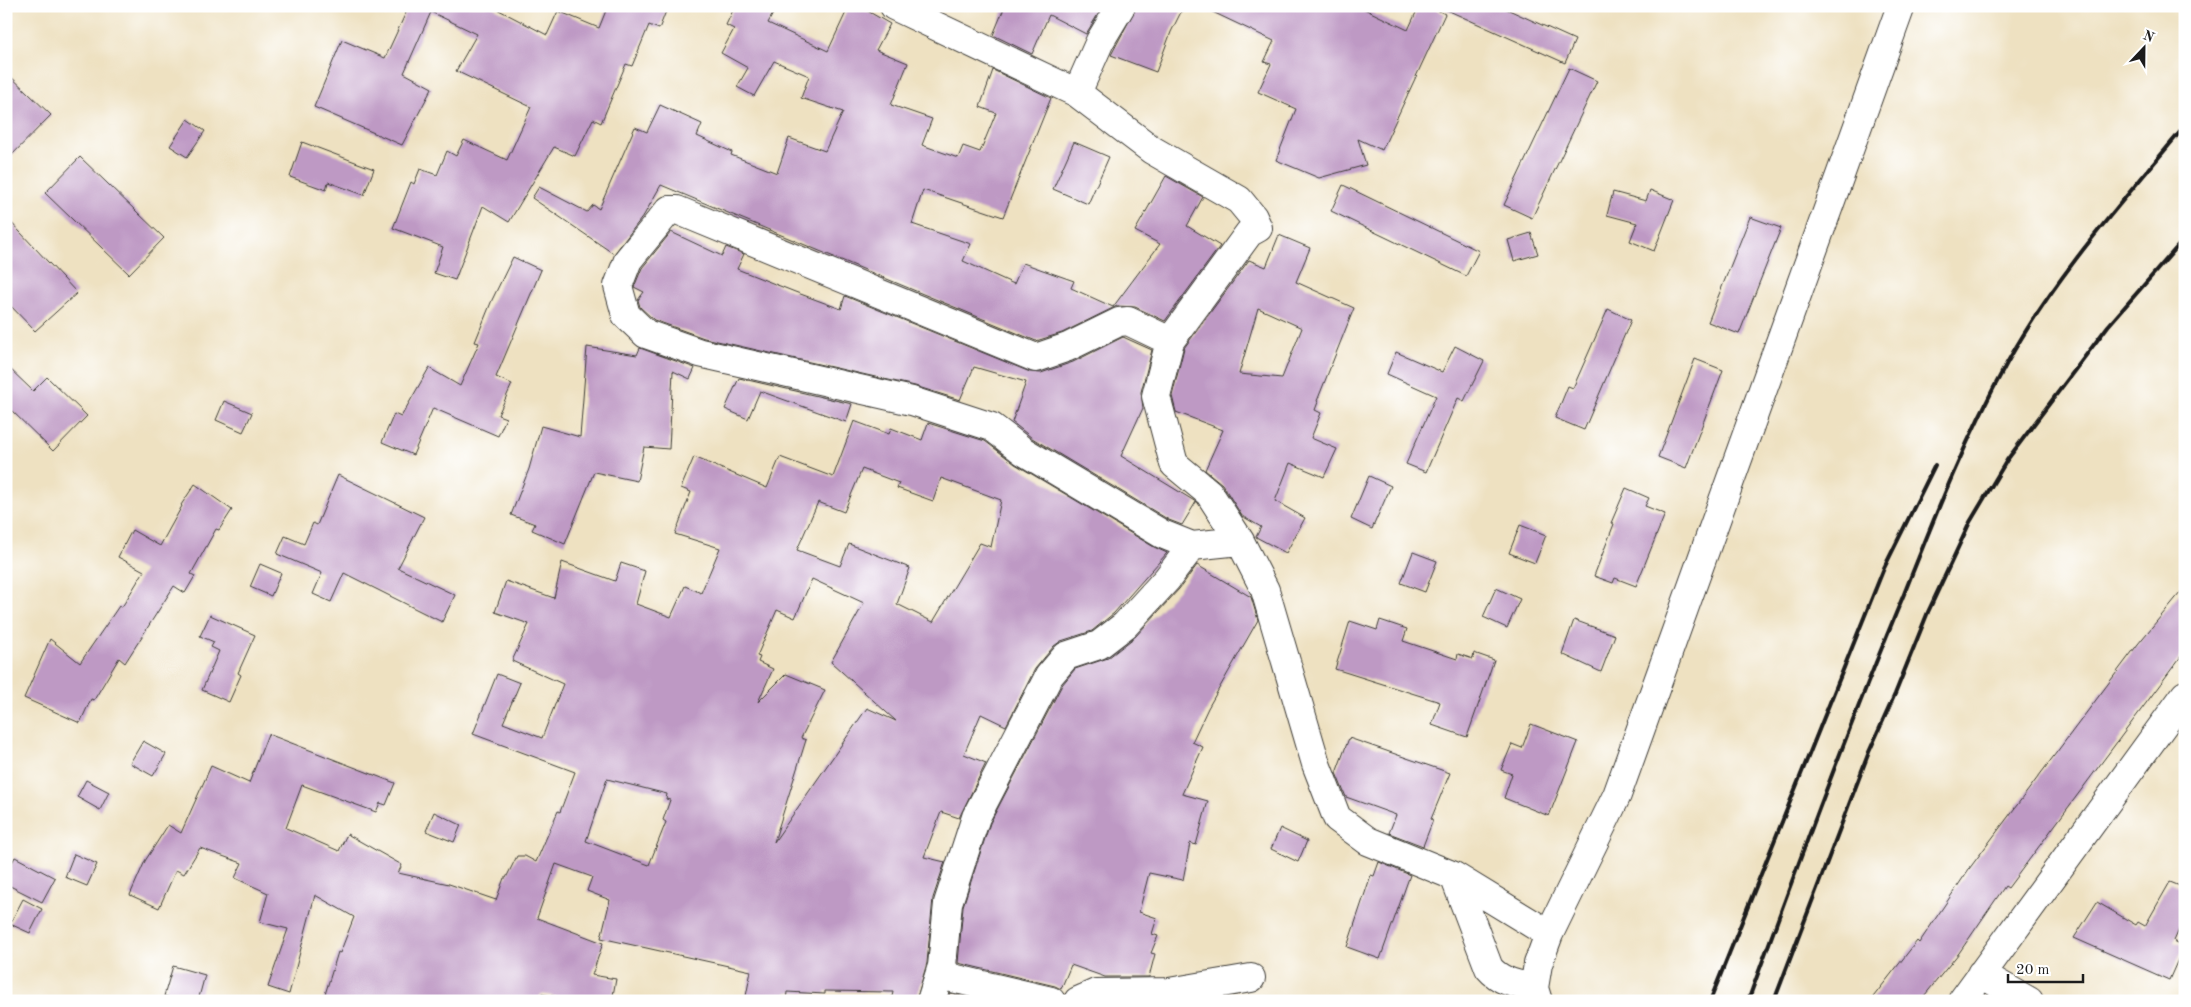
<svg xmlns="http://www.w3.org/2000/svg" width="2191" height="1007" viewBox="0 0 2191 1007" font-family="'Old Standard TT',serif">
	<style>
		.building { fill: #be99c4; fill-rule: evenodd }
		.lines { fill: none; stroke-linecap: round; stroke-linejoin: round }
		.minor-casing { stroke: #3c3a35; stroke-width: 30 }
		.minor { stroke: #fff; stroke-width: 28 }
		.rail { stroke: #1c1c1c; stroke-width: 4 }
	</style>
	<rect width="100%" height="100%" fill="#fff"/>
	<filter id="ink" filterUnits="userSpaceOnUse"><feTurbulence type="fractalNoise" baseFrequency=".02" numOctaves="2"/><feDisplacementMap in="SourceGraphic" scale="10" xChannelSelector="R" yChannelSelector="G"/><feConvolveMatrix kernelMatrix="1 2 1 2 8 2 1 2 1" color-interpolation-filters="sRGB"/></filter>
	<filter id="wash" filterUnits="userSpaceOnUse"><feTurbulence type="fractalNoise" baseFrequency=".0096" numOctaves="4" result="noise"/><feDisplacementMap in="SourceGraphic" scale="20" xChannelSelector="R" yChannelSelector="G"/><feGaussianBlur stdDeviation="1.12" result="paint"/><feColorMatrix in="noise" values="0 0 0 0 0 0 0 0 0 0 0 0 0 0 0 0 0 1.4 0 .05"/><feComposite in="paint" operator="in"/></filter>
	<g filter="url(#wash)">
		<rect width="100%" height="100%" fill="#eee1c1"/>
		<g id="blocks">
			<path class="building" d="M 409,6 L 491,6 L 547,35 L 558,11 L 599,28 L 607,8 L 605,6 L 668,6 L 659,29 L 649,25 L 632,66 L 626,64 L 601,123 L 593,119 L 575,156 L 554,147 L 509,222 L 483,206 L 455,280 L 434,273 L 443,247 L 393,228 L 411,182 L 414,184 L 420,169 L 437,175 L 447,151 L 456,156 L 464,140 L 507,160 L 531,107 L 456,71 L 477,34 L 431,12 L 404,73 L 432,88 L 402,145 L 314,107 L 342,40 L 385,58 Z
				M 735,6 L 777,6 L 768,23 L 828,51 L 849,6 L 859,6 L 890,24 L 876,50 L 908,63 L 891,105 L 932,119 L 922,145 L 958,158 L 963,146 L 980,152 L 996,113 L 980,107 L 993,70 L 1051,98 L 1003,217 L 923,190 L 912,224 L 971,244 L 963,261 L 1014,284 L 1023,263 L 1074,281 L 1071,288 L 1113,307 L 1160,244 L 1135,231 L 1166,176 L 1203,197 L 1187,226 L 1220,246 L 1165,321 L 1135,307 L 1117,306 L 1062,333 L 1036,341 L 661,185 L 644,215 L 614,254 L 532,198 L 539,187 L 587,212 L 593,205 L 599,209 L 635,127 L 647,132 L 660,105 L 702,124 L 697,136 L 732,152 L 731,155 L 777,173 L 789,138 L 825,151 L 843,112 L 801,98 L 809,76 L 774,61 L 754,96 L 737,87 L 748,68 L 721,53 L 734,29 L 726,25 Z
				M 1005,6 L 1103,6 L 1086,34 L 1049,15 L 1032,54 L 993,35 Z
				M 1137,6 L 1184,6 L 1171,32 L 1156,72 L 1111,55 Z
				M 1200,6 L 1358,6 L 1408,30 L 1419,6 L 1429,6 L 1445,14 L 1382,150 L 1358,139 L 1366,165 L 1319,178 L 1276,160 L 1296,109 L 1258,92 L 1271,64 L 1264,62 L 1274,41 Z
				M 1438,6 L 1500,6 L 1575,40 L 1565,63 Z
				M 1569,68 L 1597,81 L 1532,218 L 1504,205 Z
				M 6,72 L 51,115 L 6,161 Z
				M 188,119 L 205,131 L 187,157 L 170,146 Z
				M 302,142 L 374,169 L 364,195 L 328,182 L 326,190 L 290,177 Z
				M 1074,142 L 1109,157 L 1088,204 L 1053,189 Z
				M 80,157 L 164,238 L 129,274 L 45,193 Z
				M 1343,185 L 1479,251 L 1466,276 L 1331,211 Z
				M 1650,190 L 1674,200 L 1654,251 L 1630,241 L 1637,223 L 1607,215 L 1613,192 L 1646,201 Z
				M 6,217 L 77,293 L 35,331 L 6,301 Z
				M 1750,217 L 1781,228 L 1739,334 L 1708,322 Z
				M 671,232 L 722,256 L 726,247 L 744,254 L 737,269 L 795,292 L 841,309 L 845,296 L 1030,372 L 1041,373 L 1073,362 L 1123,337 L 1152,350 L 1141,392 L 1143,408 L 1121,456 L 1196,502 L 1182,525 L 1169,520 L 1032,438 L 1012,422 L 1026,382 L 974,367 L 960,400 L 915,386 L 704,338 L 654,320 L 640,307 L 638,300 L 644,292 L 634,287 L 642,268 Z
				M 1531,233 L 1538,254 L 1514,261 L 1508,240 Z
				M 1279,235 L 1310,248 L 1296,282 L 1354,308 L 1317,401 L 1318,402 L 1315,410 L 1321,413 L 1311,438 L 1337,449 L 1324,477 L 1290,463 L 1275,501 L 1305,518 L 1286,553 L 1256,537 L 1261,527 L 1242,516 L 1222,484 L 1205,470 L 1223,430 L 1176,412 L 1172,396 L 1184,348 L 1249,260 L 1266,267 ZM 1258,308 L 1302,328 L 1282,378 L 1239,374 Z
				M 513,257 L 541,270 L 496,377 L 512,384 L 498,415 L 506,418 L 498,436 L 433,408 L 413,455 L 382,442 L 394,414 L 401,417 L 429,368 L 460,386 L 479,343 L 475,342 L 492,300 Z
				M 1608,309 L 1631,320 L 1584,430 L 1555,418 L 1568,386 L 1573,388 Z
				M 1455,346 L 1484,361 L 1464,401 L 1458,398 L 1426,472 L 1406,464 L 1436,396 L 1387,374 L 1396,352 L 1442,372 Z
				M 587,347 L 637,355 L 640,348 L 695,368 L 690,379 L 673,371 L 669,449 L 644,447 L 637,481 L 594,472 L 565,544 L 532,530 L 535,524 L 511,515 L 529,469 L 541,426 L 580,437 Z
				M 1695,359 L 1723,370 L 1686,468 L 1658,457 Z
				M 6,365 L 33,391 L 47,377 L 87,416 L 53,451 L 6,405 Z
				M 739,378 L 852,404 L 846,422 L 760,391 L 748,419 L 725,409 Z
				M 224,401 L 252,413 L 243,432 L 216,420 Z
				M 854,421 L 889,434 L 891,428 L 922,440 L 928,423 L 985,441 L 1015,464 L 1154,547 L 1167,553 L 1114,613 L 1092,631 L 1061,641 L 1054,646 L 1035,669 L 1006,726 L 981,714 L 964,754 L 986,763 L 959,818 L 941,812 L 924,857 L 945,862 L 933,898 L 927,963 L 916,1001 L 891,1001 L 893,992 L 825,991 L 825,994 L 787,992 L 786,1001 L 745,1001 L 751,971 L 601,938 L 610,900 L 587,891 L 592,877 L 556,864 L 537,918 L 603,943 L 592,975 L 616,979 L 612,1001 L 579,1001 L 541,994 L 538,1001 L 323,1001 L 338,952 L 340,953 L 354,917 L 315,895 L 289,994 L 268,987 L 288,929 L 260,922 L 268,893 L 235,878 L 242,863 L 200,848 L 184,874 L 176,870 L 159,908 L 130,895 L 145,861 L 168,825 L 181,833 L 211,766 L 249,783 L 268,734 L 395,783 L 386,805 L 380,803 L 376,812 L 302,785 L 286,828 L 339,851 L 347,834 L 402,865 L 398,873 L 449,884 L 496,900 L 504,878 L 506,878 L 517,856 L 525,856 L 536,862 L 558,811 L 560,812 L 575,772 L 473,734 L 497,674 L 520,683 L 503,723 L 542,738 L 563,684 L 512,661 L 529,624 L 495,612 L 506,581 L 554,598 L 562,562 L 615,581 L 621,563 L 645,571 L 636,604 L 671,617 L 685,586 L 701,593 L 720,548 L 675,534 L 691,492 L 681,488 L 694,457 L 767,488 L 780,457 L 833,477 ZM 862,469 L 899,483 L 897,488 L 933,501 L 941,478 L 1001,500 L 991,547 L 980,543 L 933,622 L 897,604 L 910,568 L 849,544 L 840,566 L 797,550 L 818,502 L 844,512 ZM 812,579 L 864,603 L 831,662 L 896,721 L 867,708 L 774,842 L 806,740 L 801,738 L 825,690 L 786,674 L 758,702 L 773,669 L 758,662 L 760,657 L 757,656 L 777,610 L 795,618 ZM 607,779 L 667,794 L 666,799 L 670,800 L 663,820 L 666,822 L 649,865 L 586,841 Z
				M 338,475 L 424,517 L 398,568 L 455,595 L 442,622 L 344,573 L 331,602 L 313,594 L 322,573 L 277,554 L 285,536 L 304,544 L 313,523 L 317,525 Z
				M 1369,476 L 1391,486 L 1372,529 L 1351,519 Z
				M 195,484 L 232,510 L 219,530 L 216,529 L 191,574 L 195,576 L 185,593 L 174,586 L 125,663 L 119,658 L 94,700 L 91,699 L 80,723 L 24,698 L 50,639 L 80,663 L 119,606 L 122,607 L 144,571 L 118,557 L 132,530 L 160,546 L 182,506 L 181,505 Z
				M 1626,488 L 1649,498 L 1645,506 L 1665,514 L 1636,586 L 1615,578 L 1613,583 L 1594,576 L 1614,524 L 1611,523 Z
				M 1520,525 L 1546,535 L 1535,563 L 1509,553 Z
				M 1413,552 L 1437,561 L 1425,592 L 1401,583 Z
				M 260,564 L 281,573 L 271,596 L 250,587 Z
				M 1197,565 L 1251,597 L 1258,620 L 1208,708 L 1192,742 L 1203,747 L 1182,794 L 1208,801 L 1196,845 L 1190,843 L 1183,880 L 1149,873 L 1139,912 L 1157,918 L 1152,934 L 1158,936 L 1151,953 L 1155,954 L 1149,977 L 1105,977 L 1071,965 L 1061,989 L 1055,986 L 958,963 L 963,906 L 990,823 L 1062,685 L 1075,669 L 1108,658 L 1135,637 L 1179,589 Z
				M 2185,587 L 2185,651 L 2008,888 L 2005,886 L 1959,953 L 1920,1001 L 1870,1001 L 1917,941 L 1919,943 L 1969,869 L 2138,644 Z
				M 1496,588 L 1520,599 L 1507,628 L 1483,617 Z
				M 210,615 L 255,635 L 238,673 L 241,675 L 229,702 L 202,690 L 219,651 L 211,647 L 214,642 L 200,636 Z
				M 1380,620 L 1407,629 L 1403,641 L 1457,659 L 1458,654 L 1473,659 L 1474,653 L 1494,660 L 1467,737 L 1432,725 L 1440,702 L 1335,669 L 1350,621 L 1377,630 Z
				M 1574,620 L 1615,635 L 1601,672 L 1562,654 Z
				M 1531,724 L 1578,742 L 1549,816 L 1504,798 L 1512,774 L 1501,770 L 1512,744 L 1522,748 Z
				M 1349,738 L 1450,773 L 1431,819 L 1433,820 L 1423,846 L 1389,833 L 1396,815 L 1346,797 L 1336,773 Z
				M 143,741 L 166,754 L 153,776 L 130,763 Z
				M 86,780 L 109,792 L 100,810 L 77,797 Z
				M 434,812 L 461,825 L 454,842 L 426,831 Z
				M 1280,828 L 1307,841 L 1298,862 L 1271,849 Z
				M 74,854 L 97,864 L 87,886 L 65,877 Z
				M 15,857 L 55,878 L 42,902 L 6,884 L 6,874 Z
				M 1379,862 L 1410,875 L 1380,959 L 1347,947 L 1371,875 L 1374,876 Z
				M 2170,882 L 2185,888 L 2185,916 L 2174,941 L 2184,946 L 2169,980 L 2074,938 L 2097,902 L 2136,925 L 2138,922 L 2145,926 Z
				M 23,899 L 42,909 L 30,933 L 10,924 Z
				M 173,966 L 205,975 L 198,1001 L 179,1001 L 164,996 Z
				M 950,993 L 981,1001 L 947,1001 Z"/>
		</g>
	</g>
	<g filter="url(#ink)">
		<use href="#blocks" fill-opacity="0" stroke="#3c3a35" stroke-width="1"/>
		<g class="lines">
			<defs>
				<path id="minor" d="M 894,6 L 1077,93 L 1152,150 L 1239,200 L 1253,217 L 1258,228 L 1249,233 L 1170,341 L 1156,396 L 1174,464 L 1209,493 L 1240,541 L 1265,590 L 1316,764 L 1337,818 L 1368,841 L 1454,876 L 1549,934
					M 1077,93 L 1100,41 L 1121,6
					M 1170,341 L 1128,321 L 1119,322 L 1068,347 L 1036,358 L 677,210 L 669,210 L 628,260 L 618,286 L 626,315 L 646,334 L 700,353 L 912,401 L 992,427 L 1023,451 L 1162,534 L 1192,546 L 1240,541
					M 1454,876 L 1489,968 C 1501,982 1516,984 1534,988
					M 942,966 L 948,977 L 1051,1001
					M 1981,974 L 2029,1001
					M 931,1001 L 942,966 L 948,903 L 976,817 L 1049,676 L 1066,656 L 1099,645 L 1125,625 L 1167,579 L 1192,546
					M 1078,1001 L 1096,993 L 1169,992 L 1251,978
					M 1538,1001 L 1534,988 L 1538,964 L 1549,934 L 1617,795 L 1901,6
					M 1962,1001 L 2185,695"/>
			</defs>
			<use href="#minor" class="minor-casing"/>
			<use href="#minor" class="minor"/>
			<path class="rail" d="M 1710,1001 L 1884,568 L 1935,465
				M 1748,1001 C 1798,864 1848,728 1904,594 C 1935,516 1966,437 2007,363 C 2055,276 2122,202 2185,126
				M 1774,1001 L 1869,752 L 1895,694 L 1928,612 L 1970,522 L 2007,460 L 2108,326 L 2185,238"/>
		</g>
	</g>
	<rect width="2191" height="1007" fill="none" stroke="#fff" stroke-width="25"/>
	<g transform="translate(2144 48) rotate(22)" stroke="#ffffff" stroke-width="4" paint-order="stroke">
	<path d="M0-4L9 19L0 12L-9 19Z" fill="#1c1c1c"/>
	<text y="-8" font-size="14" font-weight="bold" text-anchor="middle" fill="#1c1c1c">N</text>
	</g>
	<path d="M2008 974v8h75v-8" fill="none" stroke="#1c1c1c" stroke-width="2.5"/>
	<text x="2016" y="974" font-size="15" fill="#1c1c1c" stroke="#ffffff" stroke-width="4" paint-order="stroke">20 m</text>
</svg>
